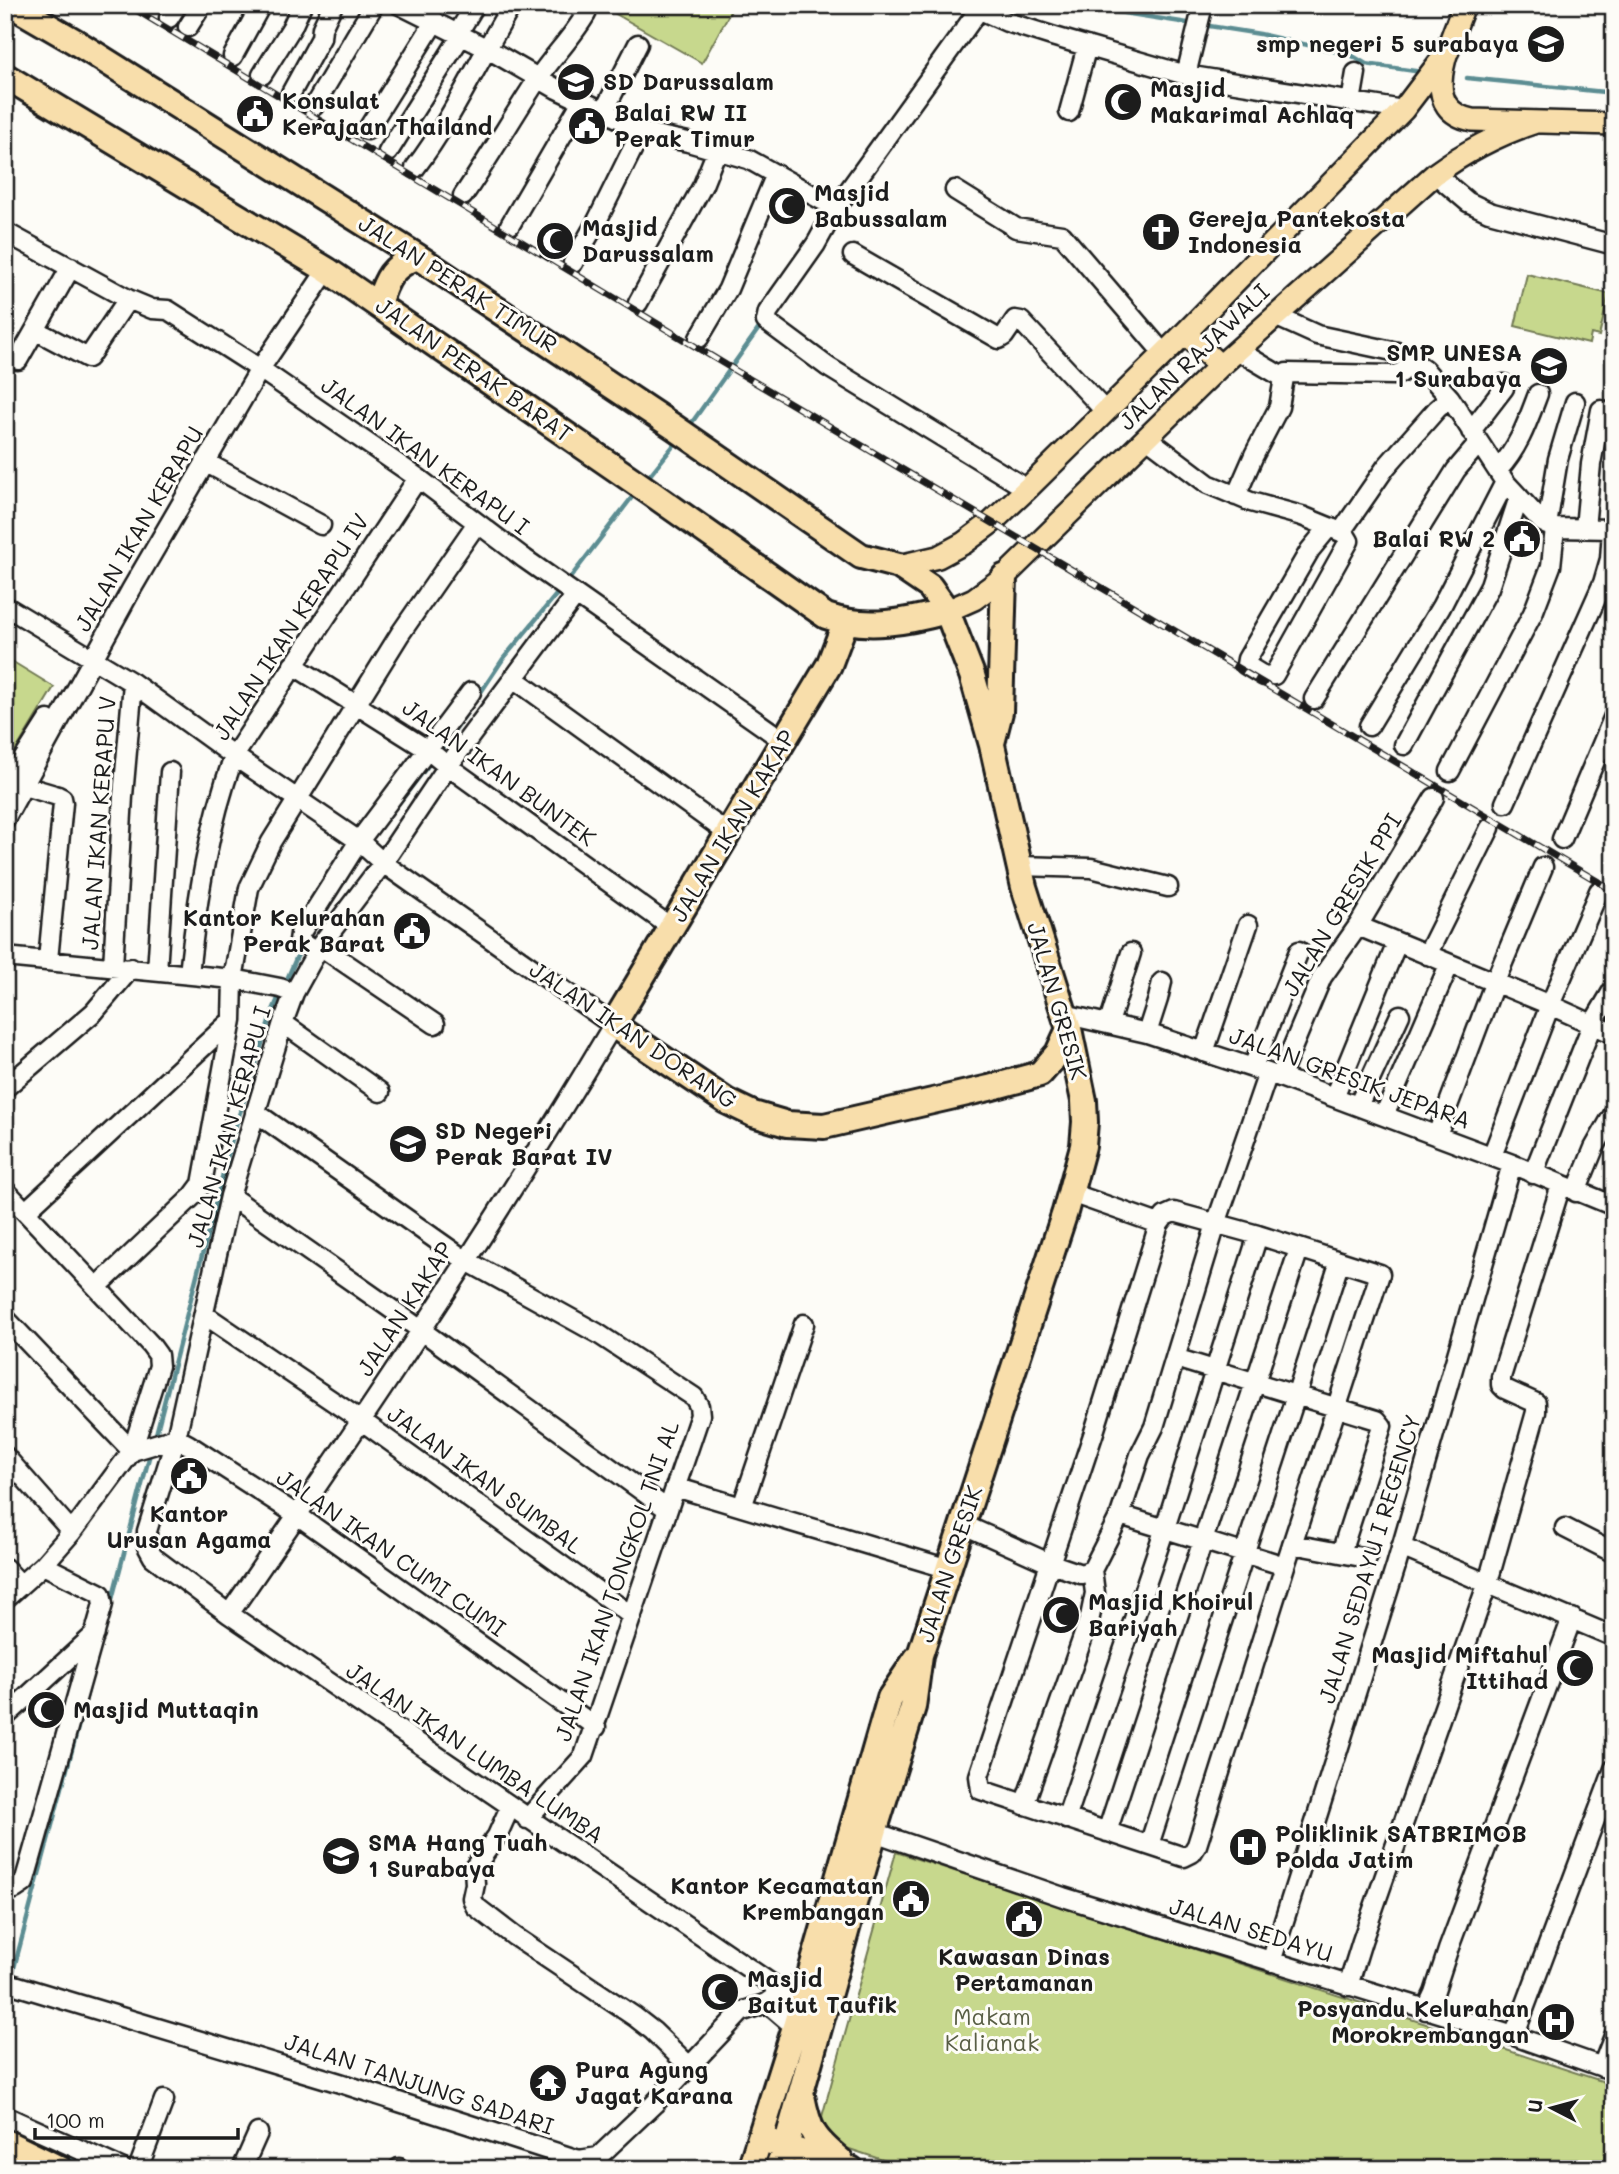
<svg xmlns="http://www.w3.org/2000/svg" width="1619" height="2174" viewBox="0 0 1619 2174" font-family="Mali,sans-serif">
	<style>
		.green { fill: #c7d88d; stroke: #727a54; stroke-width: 2 }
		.water { fill: #87d8e1; stroke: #5c8d92; stroke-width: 2 }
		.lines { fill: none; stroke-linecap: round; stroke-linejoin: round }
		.stream { stroke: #5c8d92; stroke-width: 4.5 }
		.minor-casing { stroke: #1c1c1c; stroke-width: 23 }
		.major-casing { stroke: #1c1c1c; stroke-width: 26 }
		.highway-casing { stroke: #1c1c1c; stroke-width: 30 }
		.minor { stroke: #fdfcf7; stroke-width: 18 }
		.major { stroke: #f8deab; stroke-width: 21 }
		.highway { stroke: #f8deab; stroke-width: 24 }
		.rail-casing { stroke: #1c1c1c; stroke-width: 7 }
		.rail { stroke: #fdfcf7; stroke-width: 4.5; stroke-dasharray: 13; stroke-linecap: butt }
		.labels { text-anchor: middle; stroke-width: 6; stroke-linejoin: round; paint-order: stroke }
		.poi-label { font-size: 23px; font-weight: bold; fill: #1c1c1c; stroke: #fdfcf7; text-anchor: start }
		.street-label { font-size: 23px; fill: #1c1c1c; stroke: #fdfcf7 }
		.park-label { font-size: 23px; fill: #585e44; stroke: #fdfcf7 }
	</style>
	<rect width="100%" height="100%" fill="#fdfcf7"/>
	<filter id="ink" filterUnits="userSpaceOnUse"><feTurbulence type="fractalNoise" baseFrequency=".0143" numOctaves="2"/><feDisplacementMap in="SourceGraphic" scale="14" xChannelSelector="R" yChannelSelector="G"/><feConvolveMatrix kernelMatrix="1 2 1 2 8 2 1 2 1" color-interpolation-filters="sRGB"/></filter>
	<g filter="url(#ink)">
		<path class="green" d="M 600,5 L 734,5 L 702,63 Z
			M 1527,274 L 1609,294 L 1599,336 L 1591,334 L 1589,344 L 1515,326 Z
			M 5,657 L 54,687 L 5,768 Z
			M 896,1852 L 1614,2085 L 1614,2169 L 910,2169 L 816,2138 Z"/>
		<path class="water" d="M 5,2119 L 116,2169 L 5,2169 Z"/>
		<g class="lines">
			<path class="stream" d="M 1073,5 L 1194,24
				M 1203,25 L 1260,34 L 1351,55 L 1366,64 L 1422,72
				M 1467,78 L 1614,93
				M 688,428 L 762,324
				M 646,480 L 678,440
				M 567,582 L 636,492
				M 477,698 L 503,659 L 561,589
				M 439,752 L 466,714
				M 374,835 L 433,759
				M 285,984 L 301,947
				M 155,1438 L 234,1131 L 271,1015 L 281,992
				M 110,1607 L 151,1450
				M 11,1979 L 88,1690
				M 5,2000 L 9,1988"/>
			<defs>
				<path id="minor" d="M 400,5 L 486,48 L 557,89 L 624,121 L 641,132 L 688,142 L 748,159 L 836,208
					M 969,5 L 1007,22 L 1055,37 L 1186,75 L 1403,110
					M 978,11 L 836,208 L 816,244 L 768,312 L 766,321 L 828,367 L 1027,489
					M 169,18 L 177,5
					M 188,27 L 202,5
					M 458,33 L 475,5
					M 233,56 L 261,5
					M 262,75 L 292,27 L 302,5
					M 1186,75 L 1203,5
					M 291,93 L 321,38 L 322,28 L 333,5
					M 1351,102 L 1356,73
					M 314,106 L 374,5
					M 601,110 L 607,105 L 638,44
					M 1069,112 L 1087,46
					M 367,130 L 435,21
					M 388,152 L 461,36
					M 415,168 C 453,118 479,59 512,5
					M 1435,174 L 1468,202 L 1489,212 L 1614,245
					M 955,190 L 1016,228 L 1062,235 L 1164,354
					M 463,196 C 489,158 512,118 537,80 C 552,57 572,38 586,14
					M 510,225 L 582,101
					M 5,232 L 128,299 L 152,309 L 168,310 L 260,369 L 418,478 L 525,559 L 784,741
					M 853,255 L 999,339 L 1004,336 L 1015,320 L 1021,321 L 1106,412
					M 573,263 L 597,221 L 641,132
					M 638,303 L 703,185 L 717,150
					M 1275,316 L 1317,335 L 1402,353 L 1424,369 L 1450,398 L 1505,482 L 1542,522 L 1555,528 L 1614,529
					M 35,330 L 88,358 L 128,299
					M 699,338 L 728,289 L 776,174
					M 1237,350 L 1284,378
					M 5,353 L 18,360 L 71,267
					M 1284,378 L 1287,373 L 1393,375 L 1401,373 L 1414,361
					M 1471,431 L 1504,388 L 1504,384
					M 1147,438 L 1208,484 L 1251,502 L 1302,516 L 1341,532 L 1386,467 L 1437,409 L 1450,398
					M 205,462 L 321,525
					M 1498,470 C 1519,447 1527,423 1538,394
					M 1236,496 L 1254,455 L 1279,407 L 1284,378
					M 1547,525 L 1558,459 L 1575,402
					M 1329,527 L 1310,550 L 1247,659 L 1246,665 L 1264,676 L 1274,675 L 1349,541 L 1343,531
					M 1585,528 L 1591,464 L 1601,410
					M 576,595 L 448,766 L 383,863 L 320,946 L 294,993 L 283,1023 L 230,1196 L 176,1438 L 147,1531 L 147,1546 L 153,1557 L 229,1614 L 782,1991
					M 5,606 L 133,683 L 234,756 L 359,841 L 383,863 L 613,1025 C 493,1227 362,1422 229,1614
					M 293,665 L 428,750 L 445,764 L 672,928
					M 513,678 L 729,834
					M 1314,699 L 1456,470 L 1479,443
					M 1369,726 L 1441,607 L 1505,482
					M 1404,745 L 1489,588 L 1519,497
					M 1450,771 L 1533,613 L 1551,566 L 1555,528
					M 24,786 L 58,796 L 62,798 L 63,803 L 48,960
					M 5,788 L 48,720
					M 1505,803 L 1603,583 L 1610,559 L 1612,529
					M 5,819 L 131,590 L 260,369 L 327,270
					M 1562,839 L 1614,716
					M 1019,866 L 1091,868 L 1168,887
					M 1358,926 L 1550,1005 L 1614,1034
					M 320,946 L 435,1024
					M 316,952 L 299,941 L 300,934 L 359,841 L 471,692
					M 1427,955 L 1490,828
					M 5,957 L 233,979 L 280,988 L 294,993
					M 113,966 L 123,796 L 133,683
					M 157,971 L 170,772
					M 189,974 C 197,900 208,827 234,756 L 418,478
					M 1064,1014 L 1147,1033 L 1280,1077 L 1512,1164 L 1614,1206
					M 283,1023 L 380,1092
					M 1109,1023 L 1131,953
					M 1147,1033 L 1158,999 L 1162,982
					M 1204,1052 L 1248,925
					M 1253,1067 L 1299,951
					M 1280,1077 L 1322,977 L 1358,926 L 1434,798
					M 5,1088 L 94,1012 L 131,968
					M 1334,1097 L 1397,943
					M 1358,1106 L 1400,1015
					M 255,1112 L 465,1260 L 597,1333 L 694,1397 L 699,1406 L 700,1415 L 584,1756 L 527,1819
					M 1384,1116 L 1449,965
					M 1437,1135 L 1494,984 L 1543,867
					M 1492,1156 L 1550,1005 L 1599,891
					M 1533,1174 L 1592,1025 L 1614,988
					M 5,1190 L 150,1344 L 158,1355 L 159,1366 L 132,1451 L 72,1532 L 43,1565 L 5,1599
					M 1576,1192 L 1594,1148 L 1614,1113
					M 1071,1193 L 1159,1224 L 1165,1216 L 1174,1212 L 1258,1235 L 1380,1274 L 1285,1566 L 1197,1845 L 1192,1853 L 1184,1857 L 981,1790 L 979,1776 L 1094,1432 L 1159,1224
					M 230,1196 L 407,1320 L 667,1509
					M 26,1211 L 232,1020
					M 97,1287 L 193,1196 L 202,1184 L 232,1020 L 233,979 L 249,888 L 271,842 L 400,634 L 477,523
					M 205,1315 L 362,1421 L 632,1616
					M 5,1318 L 132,1451 L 176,1438 L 189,1445 L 297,1515 L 596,1727
					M 1185,1361 L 1377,1420 L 1382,1426 L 1341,1553
					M 5,1456 L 72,1532
					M 675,1487 L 949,1569
					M 742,1507 L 804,1324
					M 1120,1515 L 1140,1455 L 1154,1427 L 1216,1224 L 1268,1073
					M 964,1525 L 1049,1563 L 1081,1574 L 1092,1570 L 1120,1515 L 1285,1566
					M 1565,1528 L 1614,1553
					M 1292,1544 L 1367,1558
					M 1401,1547 L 1614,1637
					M 5,1568 L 20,1584
					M 5,1717 L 95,1634
					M 1024,1805 L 1090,1617 L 1095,1593 L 1092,1570
					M 510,1807 L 497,1836 L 474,1868 L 475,1884 L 472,1898 L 475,1906 L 514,1936 L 635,2017 L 653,2031 L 689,2066
					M 1066,1819 L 1165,1528 L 1258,1235
					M 874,1832 L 1063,1897 L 1514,2036 L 1614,2071
					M 1107,1832 L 1299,1249
					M 1149,1845 L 1340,1261
					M 5,1883 L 15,1889 L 24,1883 L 103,1604 L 101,1594 L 43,1565
					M 1271,1962 L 1396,1566 L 1512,1164
					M 5,1982 L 340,2083 L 579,2160 L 598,2157 L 654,2104 L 741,2012 L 767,2003 L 792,1986
					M 1348,1986 L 1362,1941 L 1488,1582 L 1536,1412 L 1536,1403 L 1505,1389 L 1501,1385 L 1501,1377 L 1561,1185
					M 767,2003 L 795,2027
					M 1426,2010 L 1434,1993 L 1448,1950 L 1572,1618
					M 1514,2036 L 1614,1769
					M 1602,2067 L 1614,2036
					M 5,2116 L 123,2169
					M 138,2169 L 164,2100
					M 242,2169 L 258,2133
					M 398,2169 L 399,2168"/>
				<path id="major" d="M 1464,5 C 1452,40 1415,109 1472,120 L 1614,124
					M 1185,333 L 1220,366
					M 899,566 L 938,557 L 964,543 L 992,522 L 1027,489 L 1185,333 L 1403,110 L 1448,51
					M 947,611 L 974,599 L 1004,577 L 1220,366 L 1435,174 C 1466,151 1499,134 1536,122"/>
				<path id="highway" d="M 12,5 L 74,41 L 418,257 L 674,427 L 861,556 L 899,566 L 930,587 L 947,611 L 972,675 L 992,745 L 1024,887 L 1069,1029 L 1084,1101 L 1085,1122 L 1083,1146 L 1065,1212 L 920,1655 L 913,1707 L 874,1832 L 786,2146 L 777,2169
					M 5,76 L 327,270 L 651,493 L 826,616 C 866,630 907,622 947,611
					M 378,304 C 386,279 392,265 418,257
					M 845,623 L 829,665 L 613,1025 L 726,1101 L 753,1114 L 787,1124 L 824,1126 L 989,1088 L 1040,1074 L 1058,1053 L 1069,1029
					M 992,743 L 1000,712 L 1004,577
					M 802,2096 C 809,2131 813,2138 841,2161
					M 5,2142 L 60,2169
					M 771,2142 L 851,2169
					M 5,2164 L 14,2169
					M 750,2169 L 795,2027 L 890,1698 L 917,1658"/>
			</defs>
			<use href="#minor" class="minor-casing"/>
			<use href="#major" class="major-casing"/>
			<use href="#highway" class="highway-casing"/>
			<use href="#minor" class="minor"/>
			<use href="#major" class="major"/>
			<use href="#highway" class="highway"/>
			<defs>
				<path id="rail" d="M 128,5 L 736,371 L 1614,891"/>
			</defs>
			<use href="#rail" class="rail-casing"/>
			<use href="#rail" class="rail"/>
		</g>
	</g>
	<defs>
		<symbol id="school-disc" viewBox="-11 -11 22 22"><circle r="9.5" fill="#1c1c1c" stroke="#fdfcf7"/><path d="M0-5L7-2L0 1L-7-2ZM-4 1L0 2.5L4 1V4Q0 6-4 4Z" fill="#fff"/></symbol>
		<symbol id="mosque-disc" viewBox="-11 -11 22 22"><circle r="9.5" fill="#1c1c1c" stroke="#fdfcf7"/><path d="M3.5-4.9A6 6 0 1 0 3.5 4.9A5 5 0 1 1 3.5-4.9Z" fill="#fff"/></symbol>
		<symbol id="civic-disc" viewBox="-11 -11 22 22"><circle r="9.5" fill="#1c1c1c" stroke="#fdfcf7"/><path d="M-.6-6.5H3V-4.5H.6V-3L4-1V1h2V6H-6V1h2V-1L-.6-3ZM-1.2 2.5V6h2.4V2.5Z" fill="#fff"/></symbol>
		<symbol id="church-disc" viewBox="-11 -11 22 22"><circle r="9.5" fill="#1c1c1c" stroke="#fdfcf7"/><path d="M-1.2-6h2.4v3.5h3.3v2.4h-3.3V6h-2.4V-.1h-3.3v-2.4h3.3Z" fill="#fff"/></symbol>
		<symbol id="hospital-disc" viewBox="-11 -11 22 22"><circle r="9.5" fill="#1c1c1c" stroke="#fdfcf7"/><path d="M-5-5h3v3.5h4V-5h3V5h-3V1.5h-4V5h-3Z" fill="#fff"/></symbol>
		<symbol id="temple-disc" viewBox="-11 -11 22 22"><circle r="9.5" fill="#1c1c1c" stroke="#fdfcf7"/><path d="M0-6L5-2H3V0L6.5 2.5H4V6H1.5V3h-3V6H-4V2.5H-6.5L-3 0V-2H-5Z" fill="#fff"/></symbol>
	</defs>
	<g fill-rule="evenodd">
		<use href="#school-disc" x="1524" y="22" width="44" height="44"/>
		<use href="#school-disc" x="554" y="60" width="44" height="44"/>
		<use href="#mosque-disc" x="1101" y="80" width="44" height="44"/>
		<use href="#civic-disc" x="233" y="92" width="44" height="44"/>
		<use href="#civic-disc" x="565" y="104" width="44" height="44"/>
		<use href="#mosque-disc" x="765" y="184" width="44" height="44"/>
		<use href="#church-disc" x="1139" y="210" width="44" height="44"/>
		<use href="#mosque-disc" x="533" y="219" width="44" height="44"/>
		<use href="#school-disc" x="1527" y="344" width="44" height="44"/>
		<use href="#civic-disc" x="1500" y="517" width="44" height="44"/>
		<use href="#civic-disc" x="390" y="909" width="44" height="44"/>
		<use href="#school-disc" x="386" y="1122" width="44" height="44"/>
		<use href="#civic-disc" x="167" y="1454" width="44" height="44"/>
		<use href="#mosque-disc" x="1039" y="1593" width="44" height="44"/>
		<use href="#mosque-disc" x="1553" y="1646" width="44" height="44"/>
		<use href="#mosque-disc" x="24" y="1688" width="44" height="44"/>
		<use href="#hospital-disc" x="1226" y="1825" width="44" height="44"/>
		<use href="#school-disc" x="319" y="1834" width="44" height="44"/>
		<use href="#civic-disc" x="889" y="1877" width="44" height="44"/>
		<use href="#civic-disc" x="1002" y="1897" width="44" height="44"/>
		<use href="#mosque-disc" x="698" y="1970" width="44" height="44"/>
		<use href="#hospital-disc" x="1534" y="2000" width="44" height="44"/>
		<use href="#temple-disc" x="526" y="2061" width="44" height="44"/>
	</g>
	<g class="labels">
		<g class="poi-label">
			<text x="1519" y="52" text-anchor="end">smp negeri 5 surabaya</text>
			<text x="603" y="90">SD Darussalam</text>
			<text x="1150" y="97">Masjid<tspan x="1150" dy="26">Makarimal Achlaq</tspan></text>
			<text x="282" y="109">Konsulat<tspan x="282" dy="26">Kerajaan Thailand</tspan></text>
			<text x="614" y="121">Balai RW II<tspan x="614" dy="26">Perak Timur</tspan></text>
			<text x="814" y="201">Masjid<tspan x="814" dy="26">Babussalam</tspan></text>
			<text x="1188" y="227">Gereja Pantekosta<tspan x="1188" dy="26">Indonesia</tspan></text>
			<text x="582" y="236">Masjid<tspan x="582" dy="26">Darussalam</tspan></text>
			<text x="1522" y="361" text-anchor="end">SMP UNESA<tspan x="1522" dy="26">1 Surabaya</tspan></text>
			<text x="1495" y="547" text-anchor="end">Balai RW 2</text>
			<text x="385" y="926" text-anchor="end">Kantor Kelurahan<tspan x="385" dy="26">Perak Barat</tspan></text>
			<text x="435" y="1139">SD Negeri<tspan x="435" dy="26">Perak Barat IV</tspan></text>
			<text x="189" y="1522" text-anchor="middle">Kantor<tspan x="189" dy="26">Urusan Agama</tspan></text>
			<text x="1088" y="1610">Masjid Khoirul<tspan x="1088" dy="26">Bariyah</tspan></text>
			<text x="1548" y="1663" text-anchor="end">Masjid Miftahul<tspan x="1548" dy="26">Ittihad</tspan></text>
			<text x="73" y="1718">Masjid Muttaqin</text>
			<text x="1275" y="1842">Poliklinik SATBRIMOB<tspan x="1275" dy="26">Polda Jatim</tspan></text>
			<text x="368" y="1851">SMA Hang Tuah<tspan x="368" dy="26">1 Surabaya</tspan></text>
			<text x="884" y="1894" text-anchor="end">Kantor Kecamatan<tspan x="884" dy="26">Krembangan</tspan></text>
			<text x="1024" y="1965" text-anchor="middle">Kawasan Dinas<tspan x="1024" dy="26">Pertamanan</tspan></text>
			<text x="747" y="1987">Masjid<tspan x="747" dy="26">Baitut Taufik</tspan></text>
			<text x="1529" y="2017" text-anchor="end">Posyandu Kelurahan<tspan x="1529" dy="26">Morokrembangan</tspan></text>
			<text x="575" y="2078">Pura Agung<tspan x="575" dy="26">Jagat Karana</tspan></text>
		</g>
		<g class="street-label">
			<text transform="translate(458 284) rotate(33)" y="8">JALAN PERAK TIMUR</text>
			<text transform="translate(1194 357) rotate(-44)" y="8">JALAN RAJAWALI</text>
			<text transform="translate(474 370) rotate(35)" y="8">JALAN PERAK BARAT</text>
			<text transform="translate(425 456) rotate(36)" y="8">JALAN IKAN KERAPU I</text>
			<text transform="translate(139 529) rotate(-60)" y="8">JALAN IKAN KERAPU</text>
			<text transform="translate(291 627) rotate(-57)" y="8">JALAN IKAN KERAPU IV</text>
			<text transform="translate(499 773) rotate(36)" y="8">JALAN IKAN BUNTEK</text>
			<text transform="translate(99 823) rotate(-86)" y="8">JALAN IKAN KERAPU V</text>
			<text transform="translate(733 826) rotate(-59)" y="8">JALAN IKAN KAKAP</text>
			<text transform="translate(1342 905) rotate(-59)" y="8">JALAN GRESIK PPI</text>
			<text transform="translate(1057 1001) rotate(74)" y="8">JALAN GRESIK</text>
			<text transform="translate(633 1035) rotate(34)" y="8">JALAN IKAN DORANG</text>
			<text transform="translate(1350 1078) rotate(20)" y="8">JALAN GRESIK JEPARA</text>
			<text transform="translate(229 1127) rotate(-74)" y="8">JALAN IKAN KERAPU I</text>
			<text transform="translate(405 1309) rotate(-57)" y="8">JALAN KAKAP</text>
			<text transform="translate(485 1480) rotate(36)" y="8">JALAN IKAN SUMBAL</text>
			<text transform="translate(391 1553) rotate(35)" y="8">JALAN IKAN CUMI CUMI</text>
			<text transform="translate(1370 1559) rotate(-73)" y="8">JALAN SEDAYU I REGENCY</text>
			<text transform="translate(950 1564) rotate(-72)" y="8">JALAN GRESIK</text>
			<text transform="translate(617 1581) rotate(-71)" y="8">JALAN IKAN TONGKOL TNI AL</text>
			<text transform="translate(475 1753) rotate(34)" y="8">JALAN IKAN LUMBA LUMBA</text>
			<text transform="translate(1251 1930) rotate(17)" y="8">JALAN SEDAYU</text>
			<text transform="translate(419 2084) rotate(18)" y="8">JALAN TANJUNG SADARI</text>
		</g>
		<g class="park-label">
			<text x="992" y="2025">Makam<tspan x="992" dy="26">Kalianak</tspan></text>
		</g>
	</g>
	<rect width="1619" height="2174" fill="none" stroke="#fdfcf7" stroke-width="28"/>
	<rect x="14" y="14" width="1591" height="2146" fill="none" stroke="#1c1c1c" stroke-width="2.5" filter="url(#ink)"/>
	<g transform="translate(1552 2108) rotate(276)" stroke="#fdfcf7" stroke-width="5" paint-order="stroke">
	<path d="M0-5L12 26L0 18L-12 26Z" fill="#1c1c1c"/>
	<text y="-10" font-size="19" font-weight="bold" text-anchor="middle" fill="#1c1c1c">U</text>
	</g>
	<path d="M35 2128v10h203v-10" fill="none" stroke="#1c1c1c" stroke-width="3.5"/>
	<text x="46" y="2128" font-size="21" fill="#1c1c1c" stroke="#fdfcf7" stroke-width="5" paint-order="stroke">100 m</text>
</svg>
